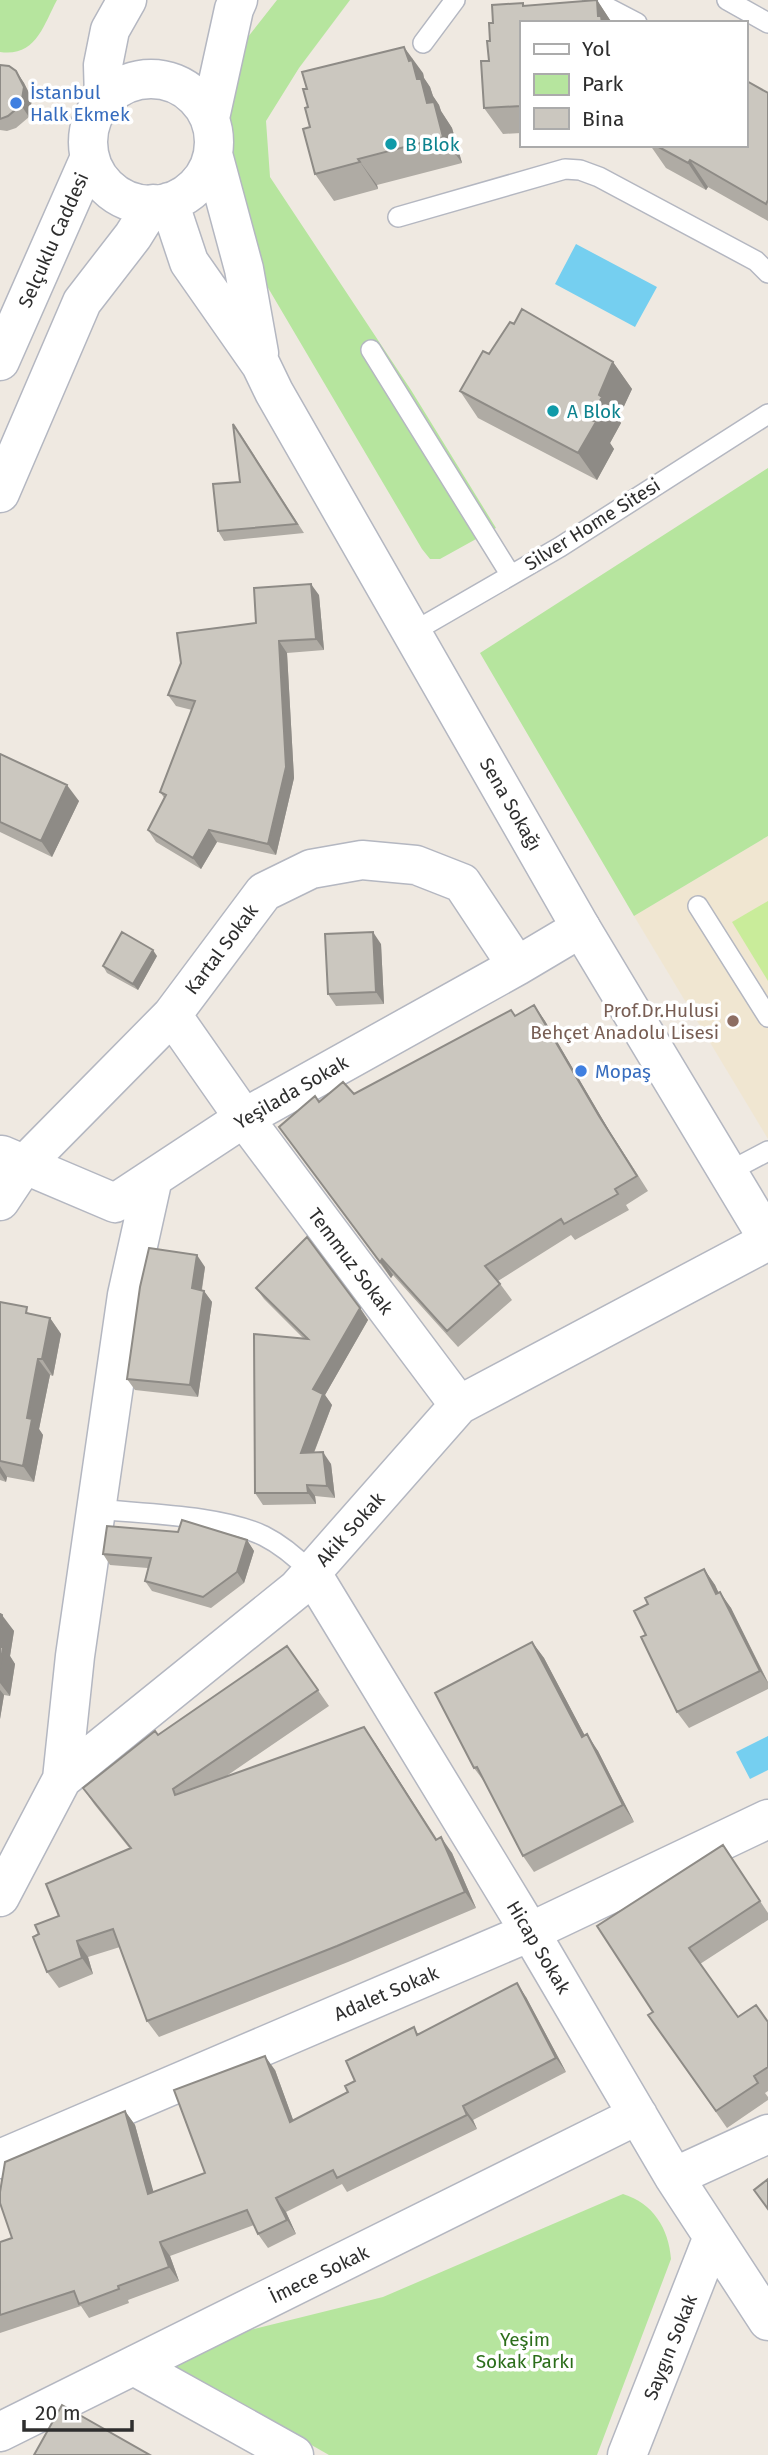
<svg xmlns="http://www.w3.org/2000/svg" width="768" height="2455" viewBox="0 0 768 2455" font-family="'Fira Sans',sans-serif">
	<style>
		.education { fill: #f0e6d1 }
		.green { fill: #b6e59e }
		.pitch { fill: #c9ec9a }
		.water { fill: #75cff0 }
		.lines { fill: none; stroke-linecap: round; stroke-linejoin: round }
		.service-casing { stroke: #b4b7c1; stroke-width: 22 }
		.minor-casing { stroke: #b4b7c1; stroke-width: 41 }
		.tertiary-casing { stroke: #b4b7c1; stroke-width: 41 }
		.service { stroke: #fff; stroke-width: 19 }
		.minor { stroke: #fff; stroke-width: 38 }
		.tertiary { stroke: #fff; stroke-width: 38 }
		.wall { fill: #afaba4 }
		.shaded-wall { fill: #8e8b86 }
		.building { fill: #cbc7bf; stroke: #8e8b86; stroke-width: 2 }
		.shop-dot { fill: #3f7fe0; stroke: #fff; stroke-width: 2.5 }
		.culture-dot { fill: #0f9aa8; stroke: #fff; stroke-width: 2.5 }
		.education-dot { fill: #8d6e63; stroke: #fff; stroke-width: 2.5 }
		.labels { text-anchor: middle; stroke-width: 7; stroke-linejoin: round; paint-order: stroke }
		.shop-label { font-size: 19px; fill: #366cbe; stroke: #fff; text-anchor: start }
		.culture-label { font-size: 19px; fill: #0d838f; stroke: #fff; text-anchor: start }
		.street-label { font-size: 19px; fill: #2e2e2e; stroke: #fff }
		.education-label { font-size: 19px; fill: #785e54; stroke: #fff; text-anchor: end }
		.park-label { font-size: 19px; fill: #2c6e1b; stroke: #fff }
	</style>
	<rect width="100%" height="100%" fill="#efe9e1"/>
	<path class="education" d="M 768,836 L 768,1139 L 634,916 Z"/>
	<path class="green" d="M 0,0 L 57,0 C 43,26 36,57 0,52 Z
		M 277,0 L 350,0 L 299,68 L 266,121 L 270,177 L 411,390 L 496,528 L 440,559 L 430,559 L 422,549 L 231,225 L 204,153 L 204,133 L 225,66 Z
		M 768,468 L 768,836 L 634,916 L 480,653 Z
		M 623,2194 C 653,2203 669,2229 671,2259 L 597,2455 L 329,2455 L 178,2369 L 171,2362 L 205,2341 L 383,2297 Z"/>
	<path class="pitch" d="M 768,901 L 768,981 L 732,922 Z"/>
	<path class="water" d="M 576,244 L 657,287 L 635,327 L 555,284 Z
		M 768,1736 L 768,1770 L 750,1779 L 736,1752 Z"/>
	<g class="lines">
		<defs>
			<path id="service" d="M 593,0 L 637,23
				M 727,0 L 768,23
				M 423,43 L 455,0
				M 398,217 L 565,169 L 580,170 L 599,177 L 756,261 L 768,273
				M 371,350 L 510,574
				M 413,632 L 560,547 L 768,414
				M 698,906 L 768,1017
				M 728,1172 L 768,1151
				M 96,1509 C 145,1514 221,1515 264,1536 C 282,1545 297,1558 311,1572"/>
			<path id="minor" d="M 172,1015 L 244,1118 L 459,1405
				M 2,1155 L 115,1203 L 244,1118 L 517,966 L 581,928
				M 0,1201 L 24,1165 L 172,1015 L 264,892 L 311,869 L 362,860 L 416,865 L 462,883 L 517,966
				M 311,1572 L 530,1932 L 674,2177 L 768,2321
				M 62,1779 L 75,1656 L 127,1295 L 153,1178
				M 0,1897 L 62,1779 L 297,1589 L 459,1405 L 768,1241
				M 0,2159 L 530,1932 L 768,1819
				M 674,2177 L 768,2134
				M 134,2366 L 294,2455
				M 0,2432 L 638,2115
				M 627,2455 L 712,2239"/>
			<path id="tertiary" d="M88 142a63 63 0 1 1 126 0a63 63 0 1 1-126 0Z
				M 104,99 L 103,65 L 110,30 L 127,0
				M 210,118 L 234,9 L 238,0
				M 213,154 L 244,269 L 259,353
				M 169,202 L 189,262 L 261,365 L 274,392 L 581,928 L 768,1239
				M 0,361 L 90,157
				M 0,493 L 82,302 L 133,236 L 153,204"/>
		</defs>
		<use href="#service" class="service-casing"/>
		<use href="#minor" class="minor-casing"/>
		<use href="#tertiary" class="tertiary-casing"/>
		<use href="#service" class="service"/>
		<use href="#minor" class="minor"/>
		<use href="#tertiary" class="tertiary"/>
	</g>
	<path class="wall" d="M 597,0 L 612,23 L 521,23 L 521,133 L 503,134 L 484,108 L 490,41 L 493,23 L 523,3 L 525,6 Z
		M 0,65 L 16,71 L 24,83 L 32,99 L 29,117 L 16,128 L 7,131 L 0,130 Z
		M 423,73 L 424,78 L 430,87 L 433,96 L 439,105 L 441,111 L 452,128 L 462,163 L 377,185 L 378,189 L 334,201 L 315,174 L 308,107 L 307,89 Z
		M 768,93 L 768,221 L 708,187 L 706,190 L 666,168 L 650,145 L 745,145 Z
		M 489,354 L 613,362 L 632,389 L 618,419 L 621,423 L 610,443 L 614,449 L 597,480 L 478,418 L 460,391 Z
		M 240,433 L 304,533 L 224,541 L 218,531 L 240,482 Z
		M 319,595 L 324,650 L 287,653 L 294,778 L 276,855 L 217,842 L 201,869 L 156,842 L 148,830 L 165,799 L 160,792 L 192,710 L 176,706 L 168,695 L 256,623 Z
		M 0,754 L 79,801 L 52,857 L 0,832 Z
		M 381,944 L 384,1004 L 336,1006 L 328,994 Z
		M 157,956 L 138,990 L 107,973 L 103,966 Z
		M 534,1005 L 545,1021 L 610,1132 L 648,1191 L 626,1205 L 629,1210 L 575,1240 L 571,1235 L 498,1281 L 512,1300 L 458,1347 L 393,1275 L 391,1278 L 279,1127 L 319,1102 L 354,1094 L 515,1016 Z
		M 205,1267 L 202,1290 L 204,1291 L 212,1302 L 198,1397 L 135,1390 L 127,1379 Z
		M 256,1288 L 360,1308 L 368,1320 L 325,1395 L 332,1405 L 314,1453 L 331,1464 L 335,1498 L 315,1496 L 316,1504 L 263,1505 L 255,1493 L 304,1339 L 264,1299 Z
		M 0,1302 L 32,1314 L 50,1318 L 61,1334 L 53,1376 L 50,1375 L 39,1429 L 43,1435 L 34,1482 L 7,1477 L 6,1482 L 0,1480 Z
		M 247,1540 L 254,1551 L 244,1583 L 211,1608 L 152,1591 L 145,1581 L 148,1568 L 110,1565 L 103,1554 Z
		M 704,1569 L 715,1585 L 718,1592 L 731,1608 L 768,1682 L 768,1689 L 689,1728 L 677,1712 L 646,1635 L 648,1604 Z
		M 0,1614 L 14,1631 L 10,1656 L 15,1664 L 10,1696 L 4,1695 L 0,1719 Z
		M 532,1642 L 544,1658 L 585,1736 L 598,1751 L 634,1822 L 534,1872 L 523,1856 L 486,1784 L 474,1768 Z
		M 287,1646 L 329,1706 L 225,1777 L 375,1743 L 437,1839 L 452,1853 L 476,1908 L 348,1962 L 159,2037 L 147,2021 L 120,1947 L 88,1957 L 93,1974 L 59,1988 L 47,1972 L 39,1934 L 130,1849 L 94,1804 L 83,1788 Z
		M 723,1845 L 768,1913 L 768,1920 L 700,1964 L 738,2017 L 768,2021 L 768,2091 L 765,2093 L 768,2097 L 768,2100 L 727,2128 L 648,2015 L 653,2012 Z
		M 526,1997 L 566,2072 L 473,2120 L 477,2129 L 347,2192 L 342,2184 L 286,2212 L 296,2234 L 268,2248 L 258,2234 L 254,2225 L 170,2256 L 179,2281 L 128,2300 L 129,2303 L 89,2318 L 81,2306 L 0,2333 L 0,2242 L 12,2238 L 125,2111 L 135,2125 L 153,2192 L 205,2173 L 275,2070 L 293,2120 L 348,2092 L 355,2081 L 414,2027 L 418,2034 Z"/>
	<path class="shaded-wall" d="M 597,0 L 612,23 L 602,23 L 598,16 Z
		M 404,47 L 423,73 L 424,78 L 430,87 L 433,96 L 439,105 L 441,111 L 452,128 L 462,163 L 443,137 L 409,61 Z
		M 16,71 L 24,83 L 32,99 L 29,117 L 21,105 Z
		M 358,159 L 377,185 L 378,189 Z
		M 690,160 L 708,187 L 706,190 L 688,163 Z
		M 613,362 L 632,389 L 618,419 L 621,423 L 610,443 L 614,449 L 597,480 L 578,453 L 599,395 Z
		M 311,584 L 319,595 L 324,650 L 316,639 Z
		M 279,641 L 287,653 L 294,778 L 276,855 L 268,844 Z
		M 67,785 L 79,801 L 52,857 L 41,841 Z
		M 209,830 L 217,842 L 201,869 L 193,858 Z
		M 373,932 L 381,944 L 384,1004 L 376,992 Z
		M 153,950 L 157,956 L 138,990 L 133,984 Z
		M 534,1005 L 545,1021 L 610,1132 L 648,1191 L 599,1116 Z
		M 197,1255 L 205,1267 L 200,1300 L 192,1288 Z
		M 382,1259 L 393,1275 L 391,1278 L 380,1262 Z
		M 204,1291 L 212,1302 L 198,1397 L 190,1385 Z
		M 360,1308 L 368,1320 L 325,1395 L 332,1405 L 309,1465 L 301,1453 L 313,1389 Z
		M 50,1318 L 61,1334 L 53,1376 L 42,1359 Z
		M 38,1359 L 50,1375 L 39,1429 L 43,1435 L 34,1482 L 23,1466 L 27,1418 Z
		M 323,1452 L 331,1464 L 335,1498 L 327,1486 Z
		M 0,1466 L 7,1477 L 6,1482 L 0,1473 Z
		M 307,1485 L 315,1496 L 316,1504 L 308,1493 Z
		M 247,1540 L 254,1551 L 244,1583 L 237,1572 Z
		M 704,1569 L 715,1585 L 727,1610 L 716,1594 Z
		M 720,1592 L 731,1608 L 768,1683 L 760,1671 Z
		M 2,1615 L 14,1631 L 10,1656 L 15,1664 L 10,1696 L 0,1683 L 0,1629 Z
		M 532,1642 L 544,1658 L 594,1753 L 582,1737 Z
		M 0,1690 L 4,1695 L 0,1719 Z
		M 364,1727 L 375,1743 L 447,1856 L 436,1840 Z
		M 587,1734 L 598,1751 L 634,1822 L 623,1805 Z
		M 441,1837 L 452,1853 L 476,1908 L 465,1892 Z
		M 77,1941 L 88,1957 L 93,1974 L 82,1958 Z
		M 517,1983 L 526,1997 L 566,2072 L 556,2058 Z
		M 265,2056 L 275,2070 L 299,2136 L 290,2122 Z
		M 463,2106 L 473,2120 L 477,2129 L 467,2115 Z
		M 125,2111 L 135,2125 L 158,2208 L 148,2194 Z
		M 276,2198 L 286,2212 L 296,2234 L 287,2220 Z
		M 160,2242 L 170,2256 L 179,2281 L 169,2267 Z"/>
	<path class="building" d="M 597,0 L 598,16 L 601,16 L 602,23 L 521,23 L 521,106 L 484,108 L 481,61 L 489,61 L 487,41 L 490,41 L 489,23 L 493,23 L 492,5 L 523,3 L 523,6 Z
		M 404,47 L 409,61 L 412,60 L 417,79 L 421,79 L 427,103 L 434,102 L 443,137 L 358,159 L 360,162 L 315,174 L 303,129 L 310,127 L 305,108 L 308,107 L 303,89 L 307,89 L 302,72 Z
		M 0,65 L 9,66 L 16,71 L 24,87 L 21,105 L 8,116 L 0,119 Z
		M 745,80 L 768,93 L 768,200 L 766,204 L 690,160 L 688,163 L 655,145 L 745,145 Z
		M 522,309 L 613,362 L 599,395 L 602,397 L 590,419 L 596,422 L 578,453 L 460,391 L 483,351 L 489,354 L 510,322 L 514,324 Z
		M 233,424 L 297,524 L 218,531 L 213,484 L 240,482 Z
		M 311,584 L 316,639 L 279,641 L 286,767 L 268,844 L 209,830 L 193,858 L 148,830 L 166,795 L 160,792 L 195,701 L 168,695 L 181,663 L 177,633 L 256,623 L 254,588 Z
		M 0,754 L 67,785 L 41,841 L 0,822 Z
		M 122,932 L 153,950 L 133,984 L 103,966 Z
		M 373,932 L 376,992 L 328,994 L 325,934 Z
		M 534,1005 L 599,1116 L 637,1176 L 615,1189 L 618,1194 L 564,1224 L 561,1219 L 485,1266 L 500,1284 L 447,1331 L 382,1259 L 380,1262 L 279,1127 L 315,1096 L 319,1102 L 343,1082 L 354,1094 L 511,1010 L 515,1016 Z
		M 307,1237 L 360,1308 L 313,1389 L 323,1394 L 301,1453 L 323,1452 L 327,1486 L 307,1485 L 308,1493 L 255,1493 L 254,1334 L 308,1339 L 256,1288 Z
		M 149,1248 L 197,1255 L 192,1288 L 204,1291 L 190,1385 L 127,1379 L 140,1287 Z
		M 0,1302 L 27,1307 L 26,1313 L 50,1318 L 42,1359 L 38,1359 L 27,1418 L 32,1419 L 23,1466 L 0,1461 Z
		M 182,1520 L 247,1540 L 237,1572 L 203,1597 L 145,1581 L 151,1558 L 103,1554 L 107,1526 L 178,1532 Z
		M 704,1569 L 716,1594 L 720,1592 L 760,1671 L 677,1712 L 641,1637 L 646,1635 L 634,1611 L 648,1604 L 645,1598 Z
		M 0,1614 L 2,1615 L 0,1629 Z
		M 532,1642 L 582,1737 L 587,1734 L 623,1805 L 523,1856 L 477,1767 L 474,1768 L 435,1693 Z
		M 287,1646 L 318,1690 L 173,1789 L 175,1795 L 364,1727 L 436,1840 L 441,1837 L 465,1892 L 337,1946 L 147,2021 L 113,1929 L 77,1941 L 82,1958 L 47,1972 L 33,1937 L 39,1934 L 35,1925 L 59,1916 L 46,1884 L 131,1848 L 83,1788 L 155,1731 L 158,1735 Z
		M 0,1647 L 3,1647 L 0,1668 Z
		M 723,1845 L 760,1901 L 689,1948 L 738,2017 L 756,2005 L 768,2022 L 768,2067 L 754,2076 L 758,2083 L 716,2111 L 648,2015 L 653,2012 L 597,1926 Z
		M 517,1983 L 556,2058 L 463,2106 L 467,2115 L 337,2178 L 333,2170 L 276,2198 L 287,2220 L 258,2234 L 247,2210 L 160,2242 L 169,2267 L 118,2286 L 119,2289 L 79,2304 L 74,2291 L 0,2315 L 0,2242 L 12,2238 L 0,2203 L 0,2192 L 5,2162 L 125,2111 L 148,2194 L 205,2173 L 174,2090 L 265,2056 L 290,2122 L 348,2092 L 345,2086 L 355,2081 L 346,2061 L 414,2027 L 417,2035 Z
		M 768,2179 L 768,2209 L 754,2190 Z
		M 62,2405 L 150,2455 L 34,2455 Z"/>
	<g class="shop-dot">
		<circle cx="16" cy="103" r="7"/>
		<circle cx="581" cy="1071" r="7"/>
	</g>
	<g class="culture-dot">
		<circle cx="391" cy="144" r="7"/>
		<circle cx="553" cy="411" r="7"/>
	</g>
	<circle class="education-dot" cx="733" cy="1021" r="7"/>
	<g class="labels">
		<g class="shop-label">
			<text x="30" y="99">İstanbul<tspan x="30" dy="22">Halk Ekmek</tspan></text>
			<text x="595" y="1078">Mopaş</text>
		</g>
		<g class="culture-label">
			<text x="405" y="151">B Blok</text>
			<text x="567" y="418">A Blok</text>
		</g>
		<g class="street-label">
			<text transform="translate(53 240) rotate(-66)" y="7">Selçuklu Caddesi</text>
			<text transform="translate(592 524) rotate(-32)" y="7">Silver Home Sitesi</text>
			<text transform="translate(511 804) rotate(60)" y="7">Sena Sokağı</text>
			<text transform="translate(221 949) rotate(-53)" y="7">Kartal Sokak</text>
			<text transform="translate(291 1092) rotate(-30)" y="7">Yeşilada Sokak</text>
			<text transform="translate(351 1261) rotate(53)" y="7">Temmuz Sokak</text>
			<text transform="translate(350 1529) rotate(-48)" y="7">Akik Sokak</text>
			<text transform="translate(539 1947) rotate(59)" y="7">Hicap Sokak</text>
			<text transform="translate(386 1993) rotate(-23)" y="7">Adalet Sokak</text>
			<text transform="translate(319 2274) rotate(-26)" y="7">İmece Sokak</text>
			<text transform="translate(670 2347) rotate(-68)" y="7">Saygın Sokak</text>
		</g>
		<g class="education-label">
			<text x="719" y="1017">Prof.Dr.Hulusi<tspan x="719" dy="22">Behçet Anadolu Lisesi</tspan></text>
		</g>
		<g class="park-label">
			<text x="525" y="2346">Yeşim<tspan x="525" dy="22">Sokak Parkı</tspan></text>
		</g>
	</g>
	<rect x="520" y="21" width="228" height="126" fill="#ffffff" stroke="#ababab" stroke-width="2"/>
	<rect x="534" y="44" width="35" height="10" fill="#ffffff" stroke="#ababab" stroke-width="2"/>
	<text x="582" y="56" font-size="21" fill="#2e2e2e">Yol</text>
	<rect x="534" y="74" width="35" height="21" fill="#b6e59e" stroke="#ababab" stroke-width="2"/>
	<text x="582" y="91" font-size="21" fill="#2e2e2e">Park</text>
	<rect x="534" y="108" width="35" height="21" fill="#cbc7bf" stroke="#ababab" stroke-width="2"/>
	<text x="582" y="126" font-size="21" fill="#2e2e2e">Bina</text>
	<path d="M24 2420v10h108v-10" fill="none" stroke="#2e2e2e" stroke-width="3.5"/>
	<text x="35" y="2420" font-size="21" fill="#2e2e2e" stroke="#ffffff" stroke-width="5" paint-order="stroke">20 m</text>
</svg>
